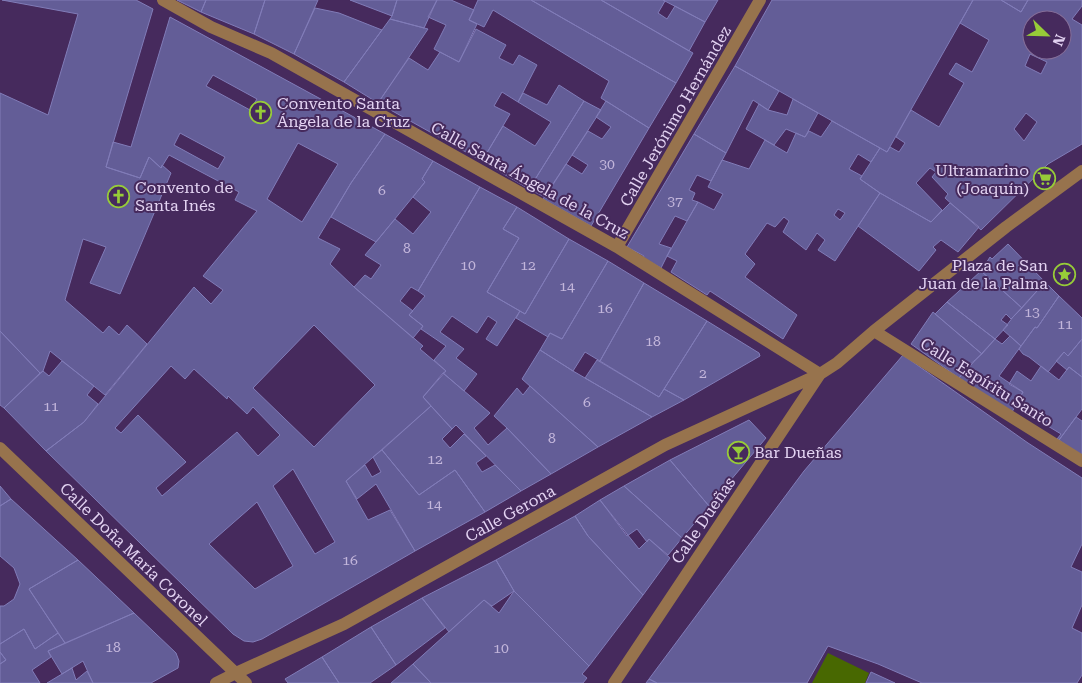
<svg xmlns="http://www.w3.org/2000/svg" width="1082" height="683" viewBox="0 0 1082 683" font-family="'Roboto Serif',serif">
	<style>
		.green { fill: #486801 }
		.building { fill: #635d97; stroke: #817cb8; fill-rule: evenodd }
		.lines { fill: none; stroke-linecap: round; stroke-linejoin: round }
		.minor { stroke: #97734d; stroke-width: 12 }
		.labels { text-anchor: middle; stroke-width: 4; stroke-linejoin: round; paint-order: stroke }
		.number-label { font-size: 14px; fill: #c3b6db }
		.poi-label { font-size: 16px; fill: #e3d3f2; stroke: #462a5d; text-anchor: start }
		.street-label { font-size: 16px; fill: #e3d3f2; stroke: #462a5d }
	</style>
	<rect width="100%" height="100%" fill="#462a5d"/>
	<path class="green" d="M 828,653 L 869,673 L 865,683 L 812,683 Z"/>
	<path class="building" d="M 2,0 L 136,0 L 153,9 L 106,167 L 140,178 L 149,157 L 161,168 L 162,165 L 171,173 L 120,294 L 90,283 L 106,247 L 83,239 L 65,300 L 103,333 L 109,326 L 119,335 L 127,325 L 147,344 L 105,395 L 50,351 L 43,371 L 40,373 L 0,331 L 0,93 L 48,115 L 78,14 Z
		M 177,0 L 206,0 L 201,12 Z
		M 206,0 L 265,0 L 254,34 L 201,12 Z
		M 265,0 L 318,0 L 294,54 L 254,34 Z
		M 350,0 L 397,0 L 392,16 Z
		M 397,0 L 437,0 L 424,28 L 390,19 L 392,16 Z
		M 437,0 L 451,0 L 474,10 L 469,20 L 477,24 L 459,62 L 434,49 L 446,25 L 428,17 Z
		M 478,0 L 531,0 L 676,83 L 649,128 L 601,98 L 609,81 L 493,10 L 484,27 L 469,20 Z
		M 531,0 L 601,0 L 693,53 L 676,83 Z
		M 601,0 L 663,0 L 665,1 L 658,13 L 667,19 L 675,6 L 705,22 L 689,51 Z
		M 663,0 L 718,0 L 705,22 Z
		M 772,0 L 973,0 L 887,152 L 735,66 Z
		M 973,0 L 1001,0 L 1021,12 L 1028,0 L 1082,0 L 1082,6 L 1072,19 L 1082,25 L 1082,144 L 1048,164 L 981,230 L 945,198 L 948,194 L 932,177 L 936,172 L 930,168 L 916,183 L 942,210 L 931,222 L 880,193 L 860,179 L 880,148 L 887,152 L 890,147 L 899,152 L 905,143 L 896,137 L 911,110 L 939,127 L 964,83 L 949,74 L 956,63 L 972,72 L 989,40 L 960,23 ZM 1032,20 L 1062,20 L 1062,50 L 1032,50 ZM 1030,54 L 1047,62 L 1041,74 L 1025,66 ZM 1026,113 L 1037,122 L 1024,141 L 1014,129 Z
		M 1001,0 L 1028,0 L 1021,12 Z
		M 315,8 L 339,13 L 382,30 L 344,82 L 294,54 Z
		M 170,17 L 385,134 L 351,183 L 318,238 L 340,249 L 330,264 L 354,287 L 423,346 L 420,349 L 446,371 L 423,397 L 431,406 L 346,481 L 368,520 L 390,510 L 415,551 L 262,639 L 253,642 L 244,641 L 233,634 L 46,451 L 84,422 L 194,287 L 211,304 L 223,290 L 203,276 L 257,211 L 235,200 L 239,192 L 169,155 L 161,168 L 149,157 L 140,178 L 106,167 L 113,142 L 131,147 ZM 213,75 L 257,99 L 250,110 L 206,86 ZM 180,133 L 225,157 L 218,169 L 174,145 ZM 298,143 L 338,164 L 302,222 L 267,199 ZM 314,325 L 375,385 L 314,447 L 253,388 ZM 171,366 L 185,379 L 194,369 L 227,399 L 228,396 L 247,414 L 253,407 L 280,435 L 258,456 L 237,432 L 162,496 L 156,488 L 186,462 L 138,415 L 121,433 L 115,428 ZM 293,469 L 335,542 L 315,554 L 273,486 ZM 257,502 L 293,566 L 255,589 L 209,544 Z
		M 390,19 L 428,29 L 378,103 L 344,82 Z
		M 476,29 L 506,45 L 499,58 L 513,65 L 519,55 L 537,65 L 518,102 L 502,92 L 494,106 L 510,114 L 482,161 L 378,103 L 409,58 L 428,70 L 440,52 L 459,62 Z
		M 735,66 L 779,91 L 768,110 L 753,100 L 726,153 L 694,134 Z
		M 559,85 L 584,101 L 529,189 L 482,161 L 503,126 L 535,146 L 551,122 L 518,102 L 523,93 L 547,105 Z
		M 793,99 L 818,113 L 805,137 L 786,129 L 774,145 L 746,129 L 759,104 L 768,110 L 787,115 Z
		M 584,101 L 601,110 L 545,197 L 529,189 Z
		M 606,101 L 649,128 L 591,226 L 543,199 L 566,164 L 582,174 L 588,165 L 572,155 L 588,131 L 602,139 L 611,127 L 596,117 Z
		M 832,121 L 880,148 L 871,162 L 858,154 L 849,169 L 862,176 L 860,179 L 880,193 L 835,261 L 818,250 L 825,240 L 817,233 L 806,250 L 783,232 L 789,221 L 784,217 L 775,227 L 767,223 L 745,254 L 755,264 L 745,277 L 797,315 L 783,339 L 710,291 L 707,295 L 671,272 L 677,261 L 667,256 L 698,202 L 714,210 L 723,194 L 708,187 L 722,160 L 749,169 L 765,140 L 787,153 L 796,133 L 805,137 L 809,131 L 821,137 ZM 838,209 L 845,213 L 840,220 L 834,215 Z
		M 385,134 L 433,161 L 422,179 L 425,182 L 376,242 L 331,217 L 351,183 Z
		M 694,134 L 726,153 L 711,181 L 697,175 L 689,190 L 695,193 L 692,200 L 698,202 L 687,221 L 675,216 L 659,244 L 671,248 L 661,268 L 643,258 L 644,256 L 627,247 Z
		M 433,161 L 480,187 L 418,291 L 411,287 L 400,301 L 413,311 L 409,315 L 423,326 L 413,338 L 354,287 L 365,275 L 371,279 L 381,265 L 365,255 L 395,219 L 413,234 L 431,212 L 413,197 L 425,182 L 422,179 Z
		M 480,187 L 517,207 L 503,229 L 519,238 L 487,292 L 520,311 L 497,346 L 486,339 L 497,322 L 488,316 L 477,333 L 452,316 L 440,332 L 464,349 L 456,358 L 477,374 L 464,391 L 443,373 L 446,371 L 434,360 L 446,346 L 421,329 L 423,326 L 409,315 L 425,296 L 418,291 Z
		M 880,193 L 931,222 L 950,203 L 979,227 L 958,252 L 941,240 L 933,247 L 936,250 L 919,271 L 858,226 Z
		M 517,207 L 569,239 L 525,314 L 487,292 L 519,238 L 503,229 Z
		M 569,239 L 608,261 L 562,339 L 550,333 L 548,337 L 516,318 L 520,311 L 525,314 Z
		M 1008,244 L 1045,282 L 1022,308 L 981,271 L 990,257 L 992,259 Z
		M 608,261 L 644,283 L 600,361 L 585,352 L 573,371 L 540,350 L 550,333 L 562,339 Z
		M 981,271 L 1022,308 L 1011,319 L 1006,314 L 1001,320 L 1008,325 L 995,339 L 947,302 Z
		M 1045,282 L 1059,296 L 1037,328 L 1035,327 L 1021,346 L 1003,330 L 1013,317 Z
		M 644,283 L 707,321 L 659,397 L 600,361 Z
		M 1059,296 L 1082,318 L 1082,339 L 1068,356 L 1064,352 L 1048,372 L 1029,357 L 1023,354 L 1019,349 L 1035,327 L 1037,328 Z
		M 947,302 L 995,339 L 982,354 L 935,314 Z
		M 933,312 L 982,354 L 967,367 L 959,378 L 911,344 Z
		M 707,321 L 759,353 L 760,356 L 684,400 L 664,389 Z
		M 0,331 L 40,373 L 4,408 L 0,405 Z
		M 1010,336 L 1021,346 L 999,376 L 1023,392 L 1012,412 L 959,378 L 995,339 L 1002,344 Z
		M 1082,339 L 1082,377 L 1069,367 L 1067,370 L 1056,361 L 1064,352 L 1068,356 Z
		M 540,350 L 573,371 L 652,417 L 598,447 L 522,379 Z
		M 903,355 L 1028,443 L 1082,478 L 1082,544 L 1071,567 L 1082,572 L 1082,605 L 1072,628 L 1082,633 L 1082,675 L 1077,683 L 922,683 L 878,664 L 828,646 L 807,683 L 657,683 L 649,679 L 804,471 Z
		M 597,360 L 659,397 L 664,389 L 684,400 L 652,417 L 585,378 Z
		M 62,361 L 94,386 L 87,395 L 98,404 L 84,422 L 46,451 L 4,408 L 43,371 L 49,376 Z
		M 1041,366 L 1059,380 L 1069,367 L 1082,377 L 1082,409 L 1059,440 L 1057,439 L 1061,434 L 1015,406 L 1023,392 L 1009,384 L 1017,371 L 1031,381 Z
		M 443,373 L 490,413 L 474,428 L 488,445 L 507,428 L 551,474 L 521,491 L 456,425 L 452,429 L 423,397 Z
		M 530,386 L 598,447 L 551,474 L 507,428 L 494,416 L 517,388 L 523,395 Z
		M 431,406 L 452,429 L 442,439 L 450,448 L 464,434 L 486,456 L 476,463 L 482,472 L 495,465 L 521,491 L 485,512 L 455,470 L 419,495 L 382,450 Z
		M 1076,417 L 1082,421 L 1082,457 L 1059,440 Z
		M 749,420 L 766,438 L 709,506 L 670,460 Z
		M 382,450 L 419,495 L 455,470 L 485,512 L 415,551 L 376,484 L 357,499 L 346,481 L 365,465 L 372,477 L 381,472 L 373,457 Z
		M 670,460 L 709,506 L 682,538 L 624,486 Z
		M 0,486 L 11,499 L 0,506 Z
		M 624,486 L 682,538 L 668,555 L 649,539 L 647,542 L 637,529 L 627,536 L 600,500 Z
		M 11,499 L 78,560 L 29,589 L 58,633 L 35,649 L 24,629 L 0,644 L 0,606 L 4,606 L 14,599 L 20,584 L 14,568 L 0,556 L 0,506 Z
		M 600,500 L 639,549 L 649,539 L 670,558 L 643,595 L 588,536 L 575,516 Z
		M 575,516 L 588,536 L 643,595 L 589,666 L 514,591 L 496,560 Z
		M 78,560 L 134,613 L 65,643 L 29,589 Z
		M 496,560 L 514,591 L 492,606 L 484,600 L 449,632 L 422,598 Z
		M 514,591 L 589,666 L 582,674 L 587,678 L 583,683 L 431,683 L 413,664 L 484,600 L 499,613 Z
		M 422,598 L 445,628 L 396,665 L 371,627 Z
		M 134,613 L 176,653 L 179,661 L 178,668 L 151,683 L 93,683 L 83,661 L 62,674 L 48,651 Z
		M 371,627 L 396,665 L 370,683 L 339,683 L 322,657 Z
		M 24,629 L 35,649 L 58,633 L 65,643 L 48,651 L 51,657 L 32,670 L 40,683 L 0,683 L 0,664 L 6,660 L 0,652 L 0,644 Z
		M 0,652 L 6,660 L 0,664 Z
		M 322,657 L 339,683 L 288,683 L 285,679 Z
		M 413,664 L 431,683 L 391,683 Z
		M 72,668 L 76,680 L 87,671 L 93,683 L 47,683 Z
		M 871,672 L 895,683 L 866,683 Z
		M 649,679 L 657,683 L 646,683 Z"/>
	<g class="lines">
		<path class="minor" d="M 163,0 L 211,27 L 271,53 L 617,247 L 820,374
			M 617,247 L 760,0
			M 874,331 L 1082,461
			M 0,448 L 246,683
			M 216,683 L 236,673 L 344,624 L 665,445 L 820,374 L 837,363 L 874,331 L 1006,227 L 1082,171
			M 614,683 L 820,374"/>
	</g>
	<defs>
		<symbol id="church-ring" viewBox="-11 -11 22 22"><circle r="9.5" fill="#462a5d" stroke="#97cc38" stroke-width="1.5"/><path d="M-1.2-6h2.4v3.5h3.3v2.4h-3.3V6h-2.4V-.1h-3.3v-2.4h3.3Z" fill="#97cc38"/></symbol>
		<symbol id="supermarket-ring" viewBox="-11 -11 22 22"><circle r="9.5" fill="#462a5d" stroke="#97cc38" stroke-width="1.5"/><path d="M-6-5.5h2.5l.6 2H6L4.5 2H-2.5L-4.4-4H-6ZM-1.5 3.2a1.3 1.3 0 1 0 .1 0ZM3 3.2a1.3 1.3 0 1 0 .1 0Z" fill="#97cc38"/></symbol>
		<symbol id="sight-ring" viewBox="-11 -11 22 22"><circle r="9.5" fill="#462a5d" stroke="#97cc38" stroke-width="1.5"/><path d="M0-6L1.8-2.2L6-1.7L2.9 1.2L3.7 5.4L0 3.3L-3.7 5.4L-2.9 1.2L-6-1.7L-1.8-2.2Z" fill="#97cc38"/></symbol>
		<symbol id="bar-ring" viewBox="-11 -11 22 22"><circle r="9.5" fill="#462a5d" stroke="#97cc38" stroke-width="1.5"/><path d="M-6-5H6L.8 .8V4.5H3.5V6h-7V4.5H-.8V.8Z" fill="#97cc38"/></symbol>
	</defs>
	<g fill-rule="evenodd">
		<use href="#church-ring" x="248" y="100" width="25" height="25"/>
		<use href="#supermarket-ring" x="1032" y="166" width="25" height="25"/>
		<use href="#church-ring" x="106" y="184" width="25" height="25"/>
		<use href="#sight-ring" x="1052" y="262" width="25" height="25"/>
		<use href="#bar-ring" x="726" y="440" width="25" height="25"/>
	</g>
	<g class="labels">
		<g class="number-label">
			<text x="607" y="169">30</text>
			<text x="382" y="195">6</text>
			<text x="675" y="206">37</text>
			<text x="407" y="253">8</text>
			<text x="468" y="270">10</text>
			<text x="528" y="270">12</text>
			<text x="567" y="291">14</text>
			<text x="605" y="313">16</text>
			<text x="1032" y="317">13</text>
			<text x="1065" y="329">11</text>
			<text x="653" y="346">18</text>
			<text x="703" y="378">2</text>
			<text x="587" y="407">6</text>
			<text x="51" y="411">11</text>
			<text x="552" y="443">8</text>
			<text x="435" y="464">12</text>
			<text x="434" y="509">14</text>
			<text x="350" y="565">16</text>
			<text x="113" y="652">18</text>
			<text x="501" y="653">10</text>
		</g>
		<g class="poi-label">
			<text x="277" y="109">Convento Santa<tspan x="277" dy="18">Ángela de la Cruz</tspan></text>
			<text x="1029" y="176" text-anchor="end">Ultramarino<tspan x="1029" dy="18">(Joaquín)</tspan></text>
			<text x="135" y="193">Convento de<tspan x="135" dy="18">Santa Inés</tspan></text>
			<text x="1048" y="271" text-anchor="end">Plaza de San<tspan x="1048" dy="18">Juan de la Palma</tspan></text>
			<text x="754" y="458">Bar Dueñas</text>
		</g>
		<g class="street-label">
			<text transform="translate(675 116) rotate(-60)" y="6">Calle Jerónimo Hernández</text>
			<text transform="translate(530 180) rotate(29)" y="6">Calle Santa Ángela de la Cruz</text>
			<text transform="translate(987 382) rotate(32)" y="6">Calle Espíritu Santo</text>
			<text transform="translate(510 513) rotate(-29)" y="6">Calle Gerona</text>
			<text transform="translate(703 520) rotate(-56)" y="6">Calle Dueñas</text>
			<text transform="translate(134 554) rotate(44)" y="6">Calle Doña María Coronel</text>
		</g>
	</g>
	<g transform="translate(1047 35) rotate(113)"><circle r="24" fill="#462a5d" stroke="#856e99"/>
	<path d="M0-4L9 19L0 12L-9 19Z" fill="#97cc38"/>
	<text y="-8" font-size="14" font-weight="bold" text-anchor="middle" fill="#e3d3f2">N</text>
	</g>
</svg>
